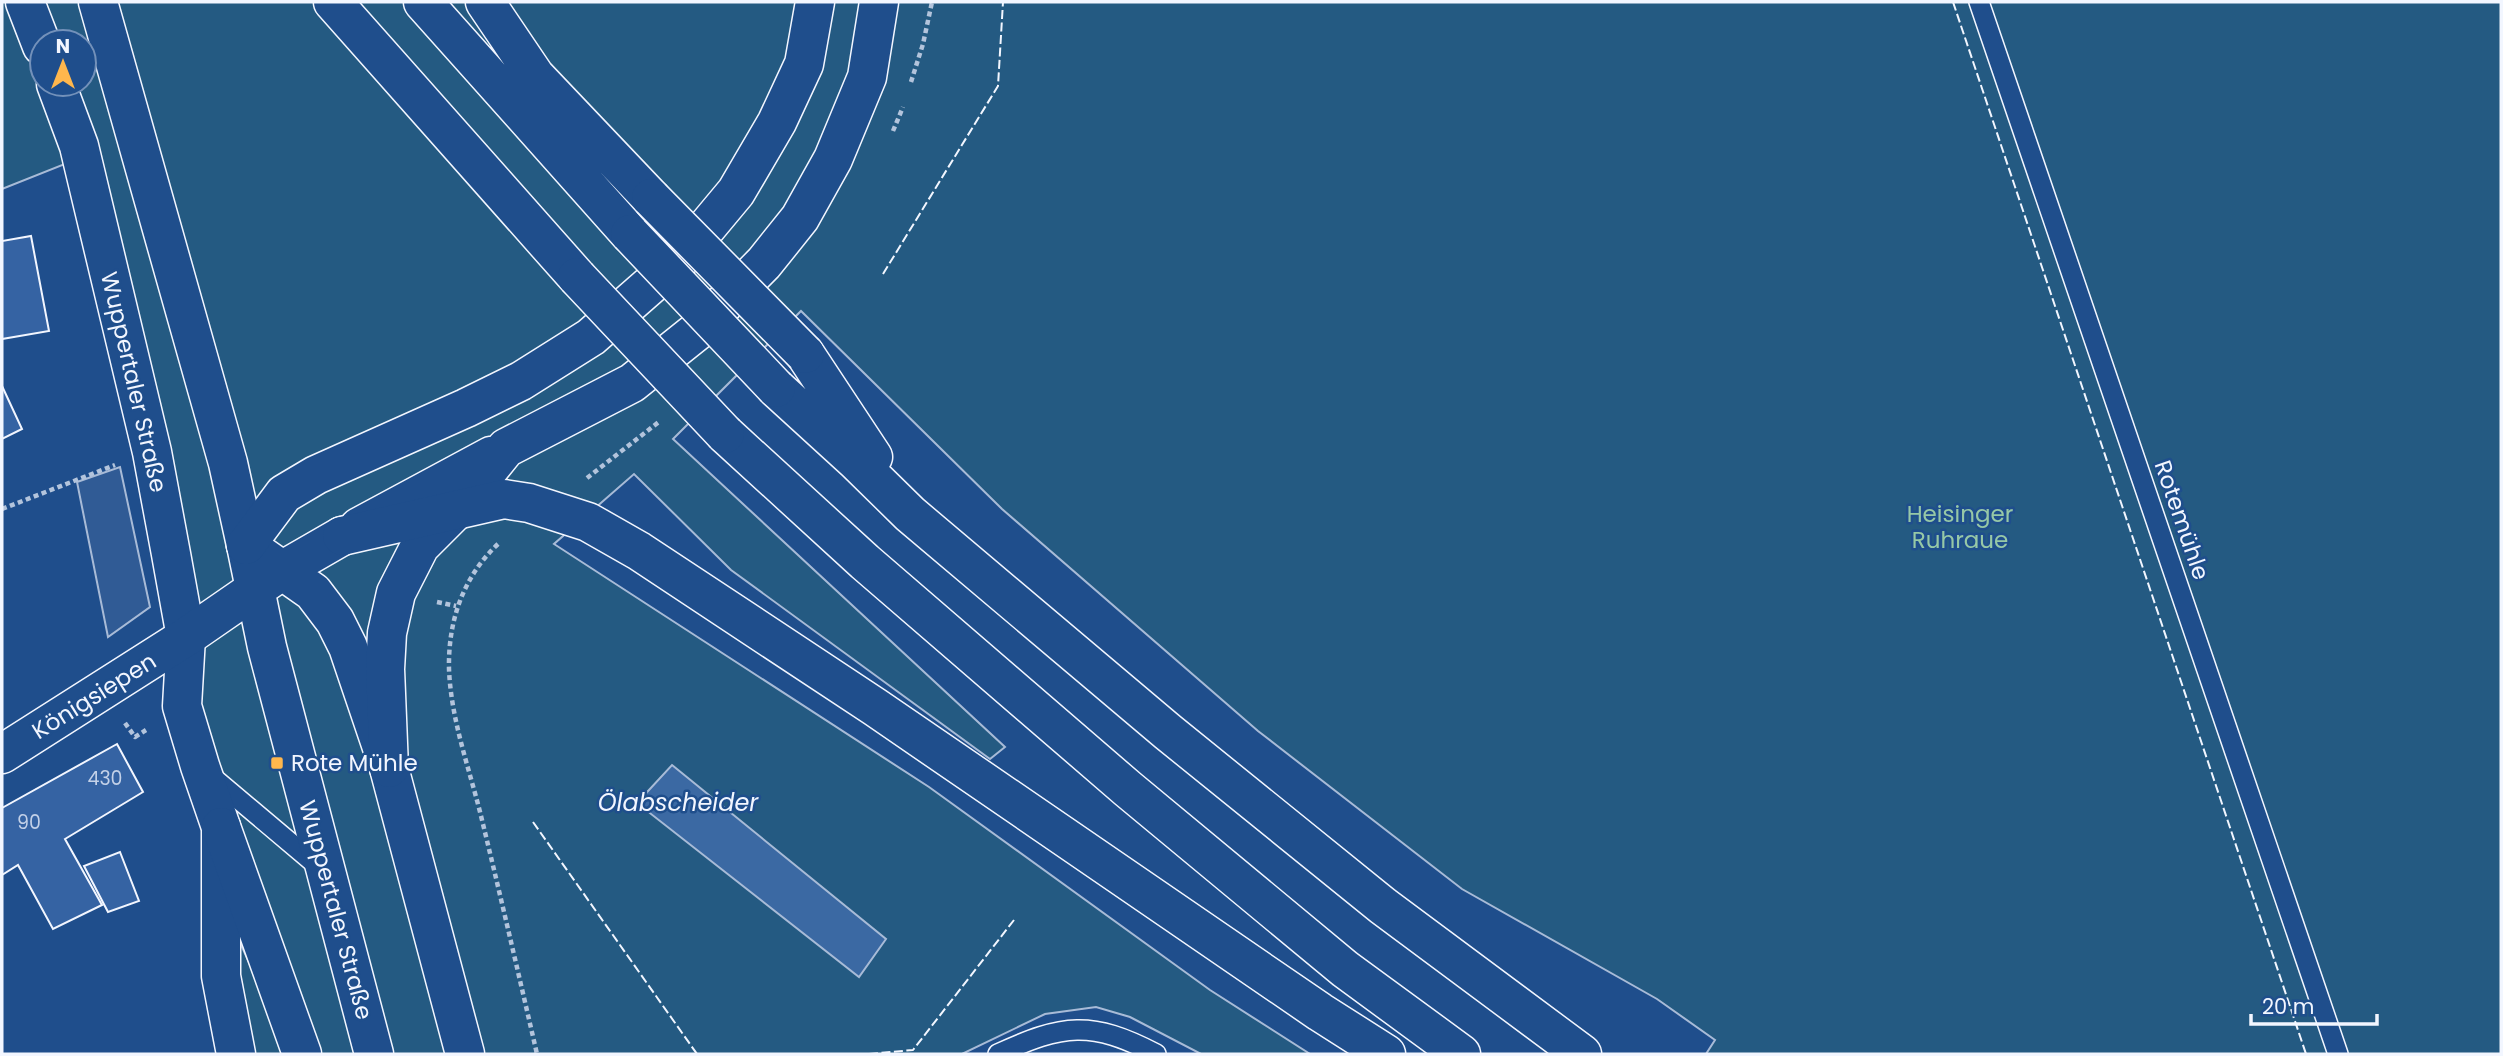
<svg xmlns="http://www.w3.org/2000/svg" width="2503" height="1056" viewBox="0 0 2503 1056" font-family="Poppins,sans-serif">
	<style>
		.green { fill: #245a82; stroke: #a8bbd7; stroke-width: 2 }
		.parking { fill: #305b95; stroke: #a8bbd7; stroke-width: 2 }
		.water { fill: #3b69a3; stroke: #a8bbd7; stroke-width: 2 }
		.building { fill: #3563a3; stroke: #f2f6ff; stroke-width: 2 }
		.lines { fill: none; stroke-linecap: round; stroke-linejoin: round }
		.lane-casing { stroke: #f2f6ff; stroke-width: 22 }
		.street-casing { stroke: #f2f6ff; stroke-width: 41 }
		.secondary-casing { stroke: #f2f6ff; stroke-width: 41 }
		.primary-casing { stroke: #f2f6ff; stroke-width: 41 }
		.highway-casing { stroke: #f2f6ff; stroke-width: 41 }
		.path { stroke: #b3c4dc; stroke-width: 4.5; stroke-dasharray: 5 3.5; stroke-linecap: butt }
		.lane { stroke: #1f4e8c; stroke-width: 19 }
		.street { stroke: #1f4e8c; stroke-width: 38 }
		.secondary { stroke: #1f4e8c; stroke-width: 38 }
		.primary { stroke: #1f4e8c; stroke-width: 38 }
		.highway { stroke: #1f4e8c; stroke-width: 38 }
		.highway-bridge-casing { stroke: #f2f6ff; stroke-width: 41; stroke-linecap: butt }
		.highway-bridge { stroke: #1f4e8c; stroke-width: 38 }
		.fence { stroke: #f2f6ff; stroke-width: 2; stroke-dasharray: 9 3.5; stroke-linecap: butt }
		.poi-dot { fill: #ffb74d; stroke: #1f4e8c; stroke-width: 2.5 }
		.labels { text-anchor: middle; stroke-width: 5; stroke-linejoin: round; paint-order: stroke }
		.number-label { font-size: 19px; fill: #c3d1e8 }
		.street-label { font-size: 23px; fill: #f2f6ff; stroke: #1f4e8c }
		.park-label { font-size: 23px; fill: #97c8a6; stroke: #1f4e8c }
		.poi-label { font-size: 23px; fill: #f2f6ff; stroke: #1f4e8c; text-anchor: start }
		.water-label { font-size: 24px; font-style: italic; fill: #f2f6ff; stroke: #1f4e8c }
	</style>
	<rect width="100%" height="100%" fill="#1f4e8c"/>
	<path class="green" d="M 2,2 L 15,2 L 70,162 L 2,189 Z
		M 35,2 L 2501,2 L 2501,1054 L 1706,1054 L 1715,1040 L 1657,999 L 1462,889 L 1258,731 L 1002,509 L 801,311 L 673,439 L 1005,747 L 990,759 L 731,570 L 634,474 L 554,544 L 929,787 L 1210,990 L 1310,1054 L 1201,1054 L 1130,1017 L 1096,1007 L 1045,1014 L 962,1054 L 237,1054 L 237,936 L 276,1022 L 184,703 L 65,84 L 84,84 L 84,42 L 50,42 Z"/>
	<path class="parking" d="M 120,467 L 150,607 L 108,637 L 77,482 Z"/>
	<path class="water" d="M 672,765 L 886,939 L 859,977 L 637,803 Z"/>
	<path class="building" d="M 31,236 L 49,331 L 2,339 L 2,241 Z
		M 2,386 L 22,429 L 2,439 Z
		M 117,744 L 143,792 L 65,839 L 102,905 L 53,929 L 18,865 L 2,875 L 2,808 Z
		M 120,852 L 139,901 L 108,912 L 84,866 Z"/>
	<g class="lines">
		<defs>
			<path id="lane" d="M 1979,2 L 2338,1054
				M 211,776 L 319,867
				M 998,1054 C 1063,1024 1091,1020 1156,1054"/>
			<path id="street" d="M 25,2 L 42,46
				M 56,84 L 79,146 L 152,452 L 171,554 L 186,637 L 182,706 L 200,766 L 221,827 L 221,976 L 236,1054"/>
			<path id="secondary" d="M 246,545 L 313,592 L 335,621 L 348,647 L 389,768 L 465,1054
				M 246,545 L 267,647 L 374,1054
				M 2,754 L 186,637 L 283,570 L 342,536
				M 221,827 L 302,1054"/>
			<path id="primary" d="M 98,2 L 228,463 L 246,545
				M 359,527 L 491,456
				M 389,768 L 385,669 L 387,633 L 396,593 L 420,546 L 457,509 L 506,448 L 632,383 L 697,331 L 764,263 L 800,218 L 833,159 L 867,77 L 879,2"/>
			<path id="highway" d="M 333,2 L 577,277
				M 423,2 L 630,234
				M 485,2 L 535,76 L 651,198
				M 805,354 L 873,457
				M 776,388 L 856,461 L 910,514 L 1168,732 L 1383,906 L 1582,1054
				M 725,434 L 865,562 L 1128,789 L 1345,969 L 1461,1054
				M 342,536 L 504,499 L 529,503 L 588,522 L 639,551 L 875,707 L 1320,1012 L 1386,1054
				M 246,545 L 284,494 L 316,475 L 466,408 L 521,381 L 591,337 L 681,258 L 736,192 L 777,122 L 804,64 L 815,2"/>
		</defs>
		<use href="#lane" class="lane-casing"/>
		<use href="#street" class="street-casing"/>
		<use href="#secondary" class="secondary-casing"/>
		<use href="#primary" class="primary-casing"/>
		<use href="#highway" class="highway-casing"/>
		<path class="path" d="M 911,82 L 923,44 L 932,2
			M 893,131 L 903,107
			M 587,478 L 660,421
			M 2,509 L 115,465
			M 498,544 C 463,577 448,621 449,669 C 451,721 470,770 482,820 C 501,898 519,976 537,1054
			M 437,602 L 456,606
			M 125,723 L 135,737 L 146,730"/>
		<use href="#lane" class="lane"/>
		<use href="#street" class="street"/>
		<use href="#secondary" class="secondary"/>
		<use href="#primary" class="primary"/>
		<use href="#highway" class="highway"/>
		<defs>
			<path id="highway-bridge" d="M 651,198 L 805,354
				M 630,234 L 776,388
				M 577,277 L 725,434"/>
		</defs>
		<use href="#highway-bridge" class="highway-bridge-casing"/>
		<use href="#highway-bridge" class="highway-bridge"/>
		<path class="fence" d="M 1953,2 L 2306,1054
			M 883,274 L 998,86 L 1003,2
			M 533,822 L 697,1054
			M 869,1054 L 913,1050 L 1014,920"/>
	</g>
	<rect class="poi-dot" x="270" y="756" width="14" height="14" rx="3.5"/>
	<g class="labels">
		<g class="number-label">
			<text x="105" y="785">430</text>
			<text x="29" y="829">90</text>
		</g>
		<g class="street-label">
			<text transform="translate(134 382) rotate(77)" y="8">Wuppertaler Straße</text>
			<text transform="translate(2182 520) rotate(71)" y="8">Rotemühle</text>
			<text transform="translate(94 696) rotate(-32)" y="8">Königsiepen</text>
			<text transform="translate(336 910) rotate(75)" y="8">Wuppertaler Straße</text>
		</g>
		<g class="park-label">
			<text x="1960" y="522">Heisinger<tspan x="1960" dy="26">Ruhraue</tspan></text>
		</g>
		<g class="poi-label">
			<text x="291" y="771">Rote Mühle</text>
		</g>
		<g class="water-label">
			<text x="678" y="811">Ölabscheider</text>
		</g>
	</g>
	<rect width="2503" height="1056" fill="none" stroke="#f2f6ff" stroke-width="7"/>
	<g transform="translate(63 63)"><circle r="33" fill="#1f4e8c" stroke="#7391ba" stroke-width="2"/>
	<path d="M0-5L12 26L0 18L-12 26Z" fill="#ffb74d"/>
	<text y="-10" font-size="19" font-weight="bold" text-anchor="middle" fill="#f2f6ff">N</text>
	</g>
	<path d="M2251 1014v10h126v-10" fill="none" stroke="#f2f6ff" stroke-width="3.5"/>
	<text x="2262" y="1014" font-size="21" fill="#f2f6ff" stroke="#1f4e8c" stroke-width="5" paint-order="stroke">20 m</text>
</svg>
